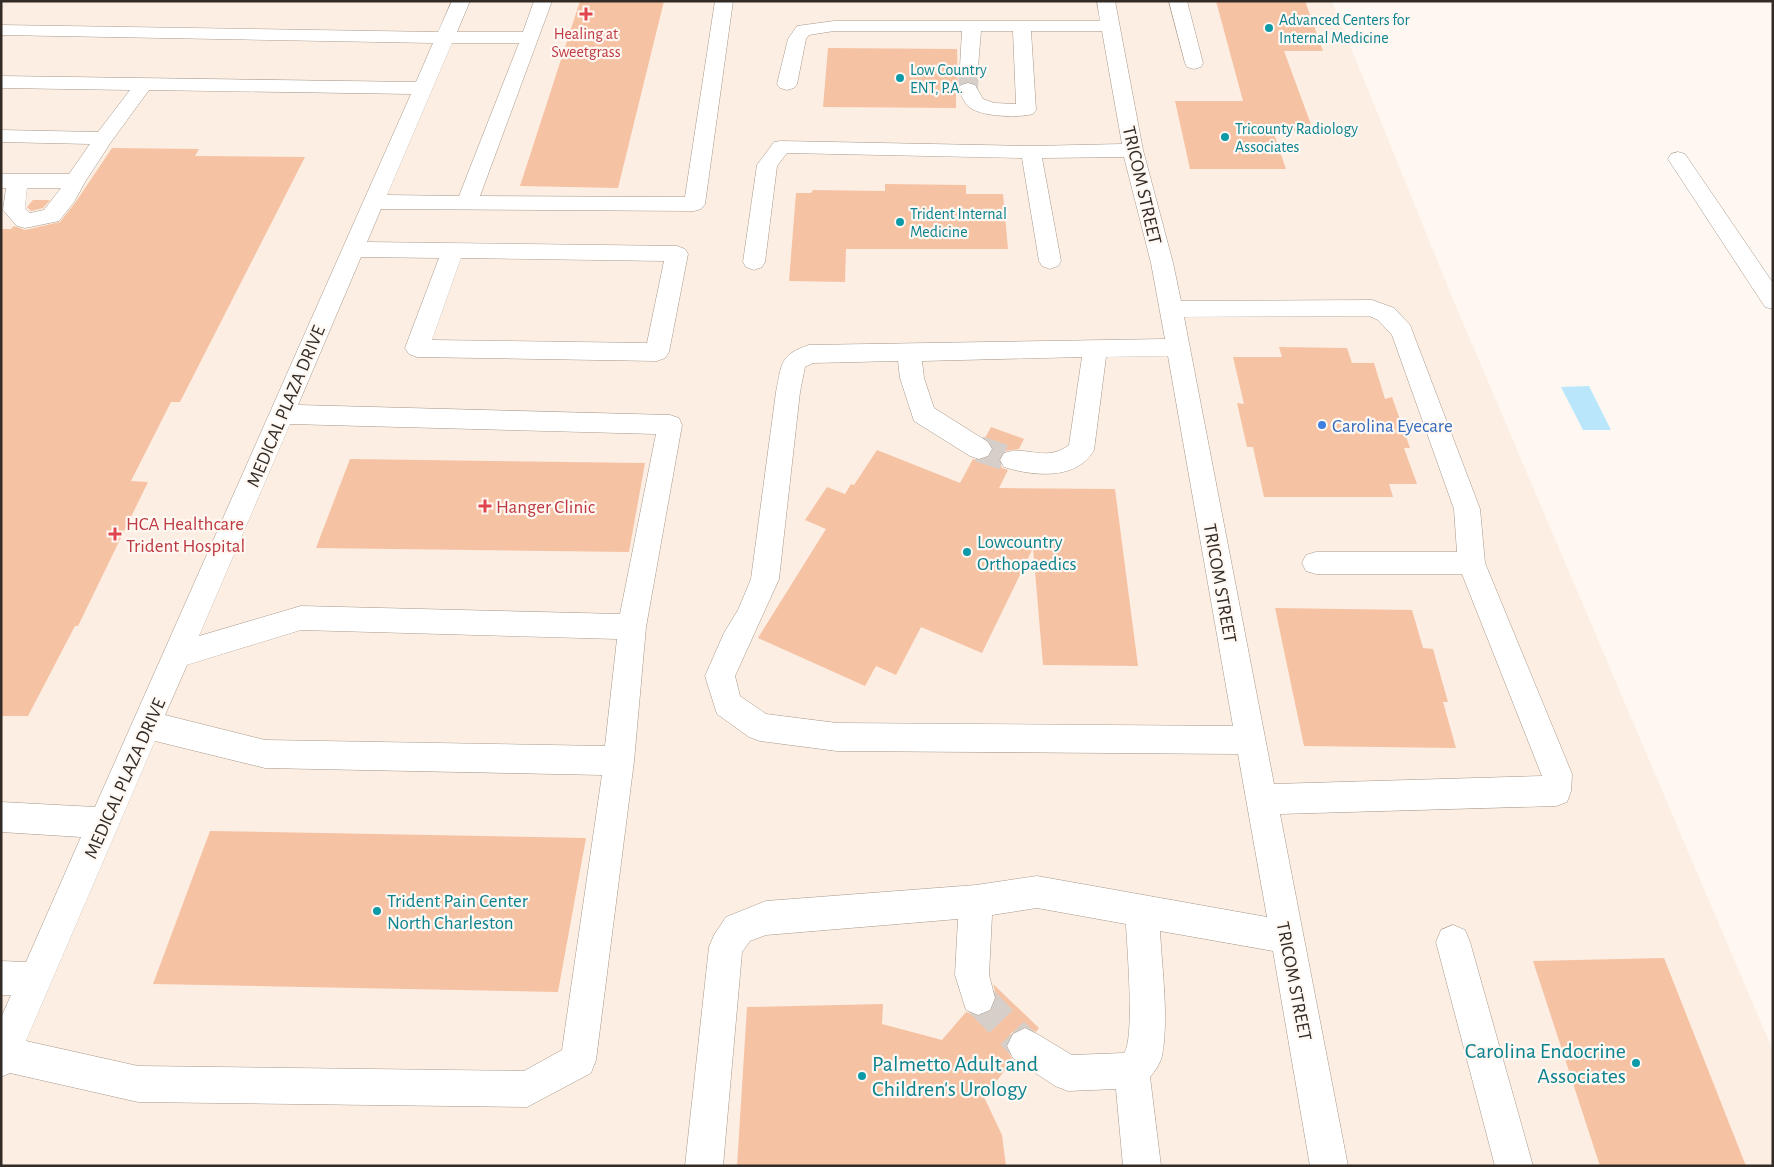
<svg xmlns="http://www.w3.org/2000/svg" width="1774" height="1167" viewBox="0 0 1774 1167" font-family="'Alegreya Sans',sans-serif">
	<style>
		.built { fill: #fceee2 }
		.water { fill: #b9e6fb }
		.building { fill: #f6c2a4 }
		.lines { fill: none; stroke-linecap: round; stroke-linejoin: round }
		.minor-tunnel-far2 { stroke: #d6cfc9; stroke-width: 20; stroke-dasharray: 20 10; stroke-linecap: butt }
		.minor-tunnel-far1 { stroke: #d6cfc9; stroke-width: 26; stroke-dasharray: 26 13; stroke-linecap: butt }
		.minor-tunnel { stroke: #d6cfc9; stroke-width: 33; stroke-dasharray: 33 16; stroke-linecap: butt }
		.minor-casing { stroke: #a7988b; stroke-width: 1 }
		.minor { fill: #fff; fill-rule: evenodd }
		.health-dot { fill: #e0444e; stroke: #fff8f2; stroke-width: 2 }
		.culture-dot { fill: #0f9aa8; stroke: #fff8f2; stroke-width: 2 }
		.shop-dot { fill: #3f7fe0; stroke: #fff8f2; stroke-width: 2 }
		.labels { text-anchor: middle; stroke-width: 4.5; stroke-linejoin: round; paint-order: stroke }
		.far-culture-label { font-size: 16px; fill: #0d838f; stroke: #fff8f2; text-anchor: start }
		.far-health-label { font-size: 16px; fill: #be3a42; stroke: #fff8f2 }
		.street-label { font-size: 19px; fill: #322b26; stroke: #fff8f2 }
		.shop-label { font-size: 19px; fill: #366cbe; stroke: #fff8f2; text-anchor: start }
		.health-label { font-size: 19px; fill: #be3a42; stroke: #fff8f2; text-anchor: start }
		.culture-label { font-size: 19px; fill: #0d838f; stroke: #fff8f2; text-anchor: start }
		.near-culture-label { font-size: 22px; fill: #0d838f; stroke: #fff8f2; text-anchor: end }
	</style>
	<rect width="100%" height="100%" fill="#fff8f2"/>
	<path class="built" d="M 1,1 L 1332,1 L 1452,297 L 1773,1051 L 1773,1166 L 1,1166 Z"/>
	<path class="water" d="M 1589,386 L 1611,430 L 1583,430 L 1561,387 Z"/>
	<path class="building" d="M 580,1 L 664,1 L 618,188 L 520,186 Z
		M 1216,1 L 1305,1 L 1323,51 L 1284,51 L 1313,130 L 1273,131 L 1286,169 L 1190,169 L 1175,101 L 1243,101 Z
		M 828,48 L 957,49 L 958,85 L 956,89 L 956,108 L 823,107 Z
		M 112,148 L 199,149 L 195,156 L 305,157 L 180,402 L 171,402 L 131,481 L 148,482 L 78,626 L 75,626 L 28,716 L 1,716 L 1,229 L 11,229 L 14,226 L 25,230 L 60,222 L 75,203 Z
		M 885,184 L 966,185 L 966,194 L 1003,194 L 1008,249 L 846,249 L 845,282 L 789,281 L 796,193 L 811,193 L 813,190 L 885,191 Z
		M 33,200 L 50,200 L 43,208 L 31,211 L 27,207 Z
		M 1279,347 L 1347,348 L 1352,363 L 1374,363 L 1385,399 L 1392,397 L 1410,448 L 1404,448 L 1417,484 L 1389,484 L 1393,497 L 1264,497 L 1253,447 L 1247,447 L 1237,403 L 1244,404 L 1233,357 L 1282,357 Z
		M 991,427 L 1024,439 L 1019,449 L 1004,451 L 998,459 L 1002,468 L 1008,470 L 999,488 L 1115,489 L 1138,666 L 1043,665 L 1033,548 L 982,653 L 921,627 L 896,675 L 876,666 L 865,686 L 758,638 L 826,529 L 805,520 L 827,487 L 845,494 L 851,484 L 854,485 L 877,450 L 960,483 L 973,459 L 980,461 L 989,458 L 994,450 L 990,441 L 985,438 Z
		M 350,459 L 645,463 L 629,552 L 316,548 Z
		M 1275,608 L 1412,610 L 1423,648 L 1433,649 L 1448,702 L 1443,702 L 1456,748 L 1304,746 Z
		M 210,831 L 586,838 L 558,992 L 153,984 Z
		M 1664,958 L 1746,1166 L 1600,1166 L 1533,961 Z
		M 993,984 L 1039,1028 L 1036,1032 L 1024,1026 L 1011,1033 L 1005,1047 L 1013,1060 L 984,1097 L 1002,1135 L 1006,1166 L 737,1166 L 747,1007 L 883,1004 L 882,1024 L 942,1040 L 966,1012 L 979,1017 L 992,1011 L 997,998 Z"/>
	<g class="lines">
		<path class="minor-tunnel-far2" d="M 968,89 L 969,67"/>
		<path class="minor-tunnel-far1" d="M 979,449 L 1013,460"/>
		<path class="minor-tunnel" d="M 978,998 L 1025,1046"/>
		<defs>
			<path id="minor" d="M 452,1 L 470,1 L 457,32 L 523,32 L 534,1 L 552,1 L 480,196 L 685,197 L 715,1 L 733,1 L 705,204 L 701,209 L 694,211 L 381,209 L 367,242 L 677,246 L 685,249 L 688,254 L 669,352 L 665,358 L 657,361 L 417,357 L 409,354 L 405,348 L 439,258 L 361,257 L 298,405 L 670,415 L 679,418 L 682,425 L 646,627 L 634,761 L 596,1060 L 591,1073 L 527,1107 L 138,1102 L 10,1073 L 1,1077 L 1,1018 L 11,995 L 1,995 L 1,961 L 26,962 L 81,837 L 1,832 L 1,802 L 95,807 L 411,94 L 149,90 L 111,142 L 85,182 L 74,202 L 59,221 L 25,228 L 17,226 L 3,210 L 6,188 L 1,188 L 1,174 L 69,174 L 90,144 L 1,142 L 1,130 L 98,132 L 130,90 L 1,88 L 1,76 L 416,82 L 433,43 L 1,35 L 1,25 L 438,32 ZM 452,43 L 519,43 L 459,196 L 387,195 ZM 27,188 L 61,188 L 44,210 L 30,213 L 25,208 ZM 461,258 L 664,261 L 647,343 L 432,340 ZM 290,424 L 656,434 L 620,614 L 301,606 L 199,636 ZM 301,630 L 617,639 L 605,746 L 265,740 L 165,715 L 187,665 ZM 155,741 L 265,768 L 602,775 L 562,1050 L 524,1071 L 138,1066 L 26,1041 Z
				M 1097,1 L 1115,1 L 1143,150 L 1173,263 L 1181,301 L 1372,300 L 1394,308 L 1410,325 L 1480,509 L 1485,563 L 1572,774 L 1571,791 L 1567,802 L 1556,806 L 1280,814 L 1348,1166 L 1310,1166 L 1273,951 L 1160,931 C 1162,968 1169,1020 1162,1056 C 1160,1064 1155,1071 1150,1077 L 1161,1166 L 1123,1166 L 1116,1089 L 1068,1091 L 1055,1086 L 1013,1058 L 1007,1046 L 1013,1034 L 1025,1028 L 1037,1034 L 1072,1055 L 1124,1053 C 1135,1040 1127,946 1126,924 L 1037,908 L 992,915 L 989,975 L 995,998 L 990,1010 L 978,1015 L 966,1010 L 955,975 L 958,919 L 766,935 L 750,941 L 742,952 L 723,1166 L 685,1166 L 709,947 L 714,935 L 726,917 L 766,901 L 976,885 L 1037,876 L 1267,917 L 1238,754 L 837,751 L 760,741 L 749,737 L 717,714 L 705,676 L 724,633 L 738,610 L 751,579 L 776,392 C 782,364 779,355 809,345 L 1165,339 L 1151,263 L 1124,157 L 1042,158 L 1061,261 L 1058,266 L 1050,269 L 1042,266 L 1039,261 L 1022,158 L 787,153 L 777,166 L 765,262 L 762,267 L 754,270 L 746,267 L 743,262 L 757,165 L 774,142 L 781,141 L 1031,146 L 1122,144 L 1102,31 L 1031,31 L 1036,110 L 1033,114 C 1018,118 979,117 968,106 C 964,102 961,94 958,89 L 961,85 L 968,83 L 975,85 L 983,99 L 994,103 L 1016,104 L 1013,31 L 981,31 L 978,67 L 976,71 L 969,73 L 962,71 L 960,67 L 962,31 L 834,31 L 809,35 L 806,39 L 797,84 L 794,88 L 787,90 L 780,88 L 777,84 L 788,39 L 797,26 L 834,21 L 1100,21 ZM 1369,316 L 1378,320 L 1392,335 L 1454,509 L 1457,552 L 1316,552 L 1306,555 L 1302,563 L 1306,571 L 1316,574 L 1462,574 L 1542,776 L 1274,784 L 1184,317 ZM 1168,356 L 1233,726 L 837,723 L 766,714 L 740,696 L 735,676 L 779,579 L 800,392 L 805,367 L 813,363 L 898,361 L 900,378 L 914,421 L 970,456 L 979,459 L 988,456 L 992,449 L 988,442 L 934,408 L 924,378 L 922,361 L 1082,357 L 1069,445 C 1045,463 1028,445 1004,453 L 1000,460 L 1004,467 C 1032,476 1077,481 1094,450 L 1106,357 Z
				M 1169,1 L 1187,1 L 1203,63 L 1201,67 L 1194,69 L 1187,67 L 1185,63 Z
				M 1678,152 L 1685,154 L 1773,283 L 1773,309 L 1765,307 L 1668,159 L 1671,154 Z
				M 1453,925 L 1465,930 L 1470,942 L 1533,1166 L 1495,1166 L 1436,942 L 1441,930 Z"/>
		</defs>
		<use href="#minor" class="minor-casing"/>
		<use href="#minor" class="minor"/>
	</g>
	<g class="health-dot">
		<path d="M583.5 6.5h5v5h5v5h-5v5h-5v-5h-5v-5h5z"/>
		<path d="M482.5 498.5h5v5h5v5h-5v5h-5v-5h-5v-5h5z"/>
		<path d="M112.5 526.5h5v5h5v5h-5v5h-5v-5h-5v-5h5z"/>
	</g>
	<g class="culture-dot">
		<circle cx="1269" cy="28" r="5"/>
		<circle cx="900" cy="78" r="5"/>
		<circle cx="1225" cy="137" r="5"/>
		<circle cx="900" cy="222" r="5"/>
		<circle cx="967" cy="552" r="5"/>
		<circle cx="377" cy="911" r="5"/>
		<circle cx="1636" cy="1063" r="5"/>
		<circle cx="862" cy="1076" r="5"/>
	</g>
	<circle class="shop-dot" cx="1322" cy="425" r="5"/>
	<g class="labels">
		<g class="far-culture-label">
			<text x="1279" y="25">Advanced Centers for<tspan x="1279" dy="18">Internal Medicine</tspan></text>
			<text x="910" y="75">Low Country<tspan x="910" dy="18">ENT, P.A.</tspan></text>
			<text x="1235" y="134">Tricounty Radiology<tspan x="1235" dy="18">Associates</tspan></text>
			<text x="910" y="219">Trident Internal<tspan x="910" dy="18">Medicine</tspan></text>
		</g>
		<g class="far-health-label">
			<text x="586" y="39">Healing at<tspan x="586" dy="18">Sweetgrass</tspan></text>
		</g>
		<g class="street-label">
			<text transform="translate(1143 185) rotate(77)" y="7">TRICOM STREET</text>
			<text transform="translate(285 406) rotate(-67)" y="7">MEDICAL PLAZA DRIVE</text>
			<text transform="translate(1221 583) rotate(80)" y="7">TRICOM STREET</text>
			<text transform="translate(124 778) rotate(-66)" y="7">MEDICAL PLAZA DRIVE</text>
			<text transform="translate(1295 981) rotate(79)" y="7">TRICOM STREET</text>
		</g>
		<g class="shop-label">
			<text x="1332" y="432">Carolina Eyecare</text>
		</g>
		<g class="health-label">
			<text x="496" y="513">Hanger Clinic</text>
			<text x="126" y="530">HCA Healthcare<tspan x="126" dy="22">Trident Hospital</tspan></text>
		</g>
		<g class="culture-label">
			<text x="977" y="548">Lowcountry<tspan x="977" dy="22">Orthopaedics</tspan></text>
			<text x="387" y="907">Trident Pain Center<tspan x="387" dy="22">North Charleston</tspan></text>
		</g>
		<g class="near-culture-label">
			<text x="1626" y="1058">Carolina Endocrine<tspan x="1626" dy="25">Associates</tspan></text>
			<text x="872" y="1071" text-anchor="start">Palmetto Adult and<tspan x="872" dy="25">Children's Urology</tspan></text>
		</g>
	</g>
	<rect width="1774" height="1167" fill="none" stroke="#322b26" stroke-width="5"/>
</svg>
